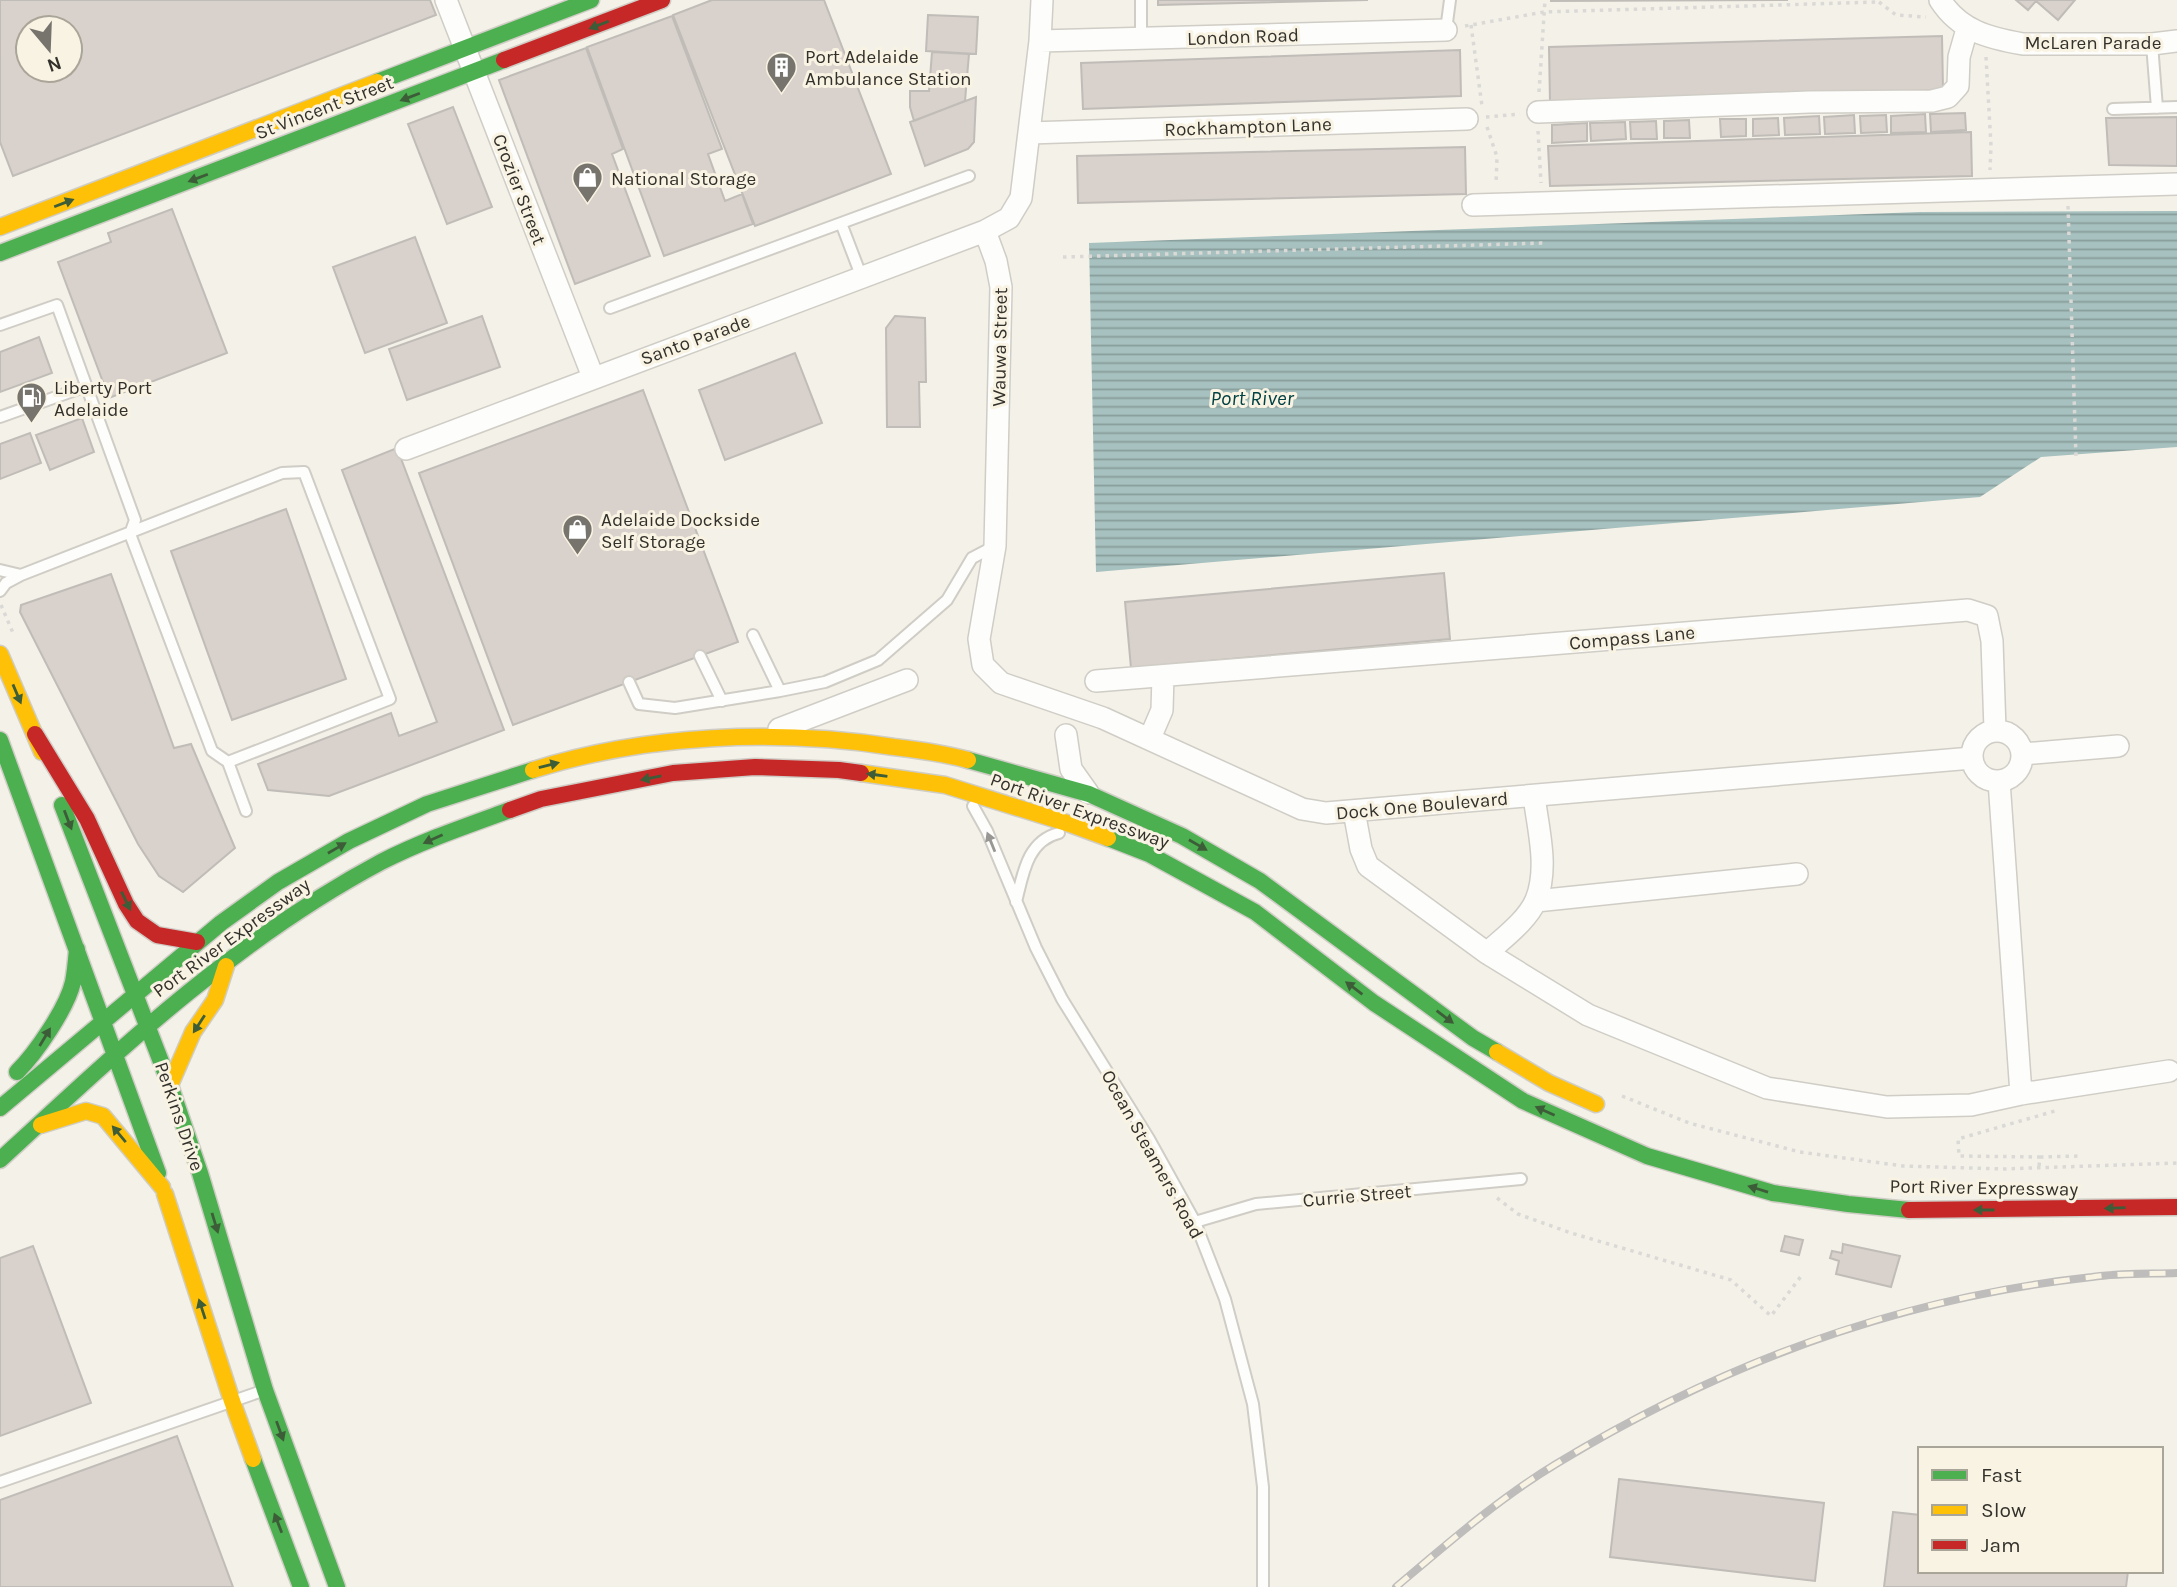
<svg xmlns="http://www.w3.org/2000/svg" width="2177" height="1587" viewBox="0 0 2177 1587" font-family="Karla,sans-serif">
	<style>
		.water { fill: url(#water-rules) }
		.building { fill: #d9d1cb; stroke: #c0bcb7; stroke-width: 2; fill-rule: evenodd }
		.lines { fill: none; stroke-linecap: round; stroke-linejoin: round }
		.lane-casing { stroke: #cfcdc5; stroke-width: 14 }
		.street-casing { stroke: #cfcdc5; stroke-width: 24 }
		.fast-casing { stroke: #cfcdc5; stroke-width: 19 }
		.slow-casing { stroke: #cfcdc5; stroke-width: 19 }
		.jam-casing { stroke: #cfcdc5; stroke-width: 19 }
		.path { stroke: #dad9d6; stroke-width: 3.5; stroke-dasharray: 3.5 5; stroke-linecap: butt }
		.lane { stroke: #fdfdfc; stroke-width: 10 }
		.street { stroke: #fdfdfc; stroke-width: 21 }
		.fast { stroke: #4caf50; stroke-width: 16 }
		.slow { stroke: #ffc107; stroke-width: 16 }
		.jam { stroke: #c62828; stroke-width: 16 }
		.rail-casing { stroke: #bebdbb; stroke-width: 8 }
		.rail { stroke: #f9f3e3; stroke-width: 5; stroke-dasharray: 16; stroke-linecap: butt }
		.oneway { fill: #3c5d38 }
		.oneway2 { fill: #989794 }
		.labels { text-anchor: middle; stroke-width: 6; stroke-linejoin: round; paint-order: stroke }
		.street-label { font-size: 19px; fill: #33312b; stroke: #f9f3e3 }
		.poi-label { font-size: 19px; fill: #33312b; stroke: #f9f3e3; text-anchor: start }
		.water-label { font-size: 21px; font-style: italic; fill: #004144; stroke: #f9f3e3 }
	</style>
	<defs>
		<pattern id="water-rules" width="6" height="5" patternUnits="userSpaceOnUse" patternTransform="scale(1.75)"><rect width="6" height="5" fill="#a6c1bf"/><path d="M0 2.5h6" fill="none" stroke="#889d9b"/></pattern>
	</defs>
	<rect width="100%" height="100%" fill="#f4f1e8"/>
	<path class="water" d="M 2177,211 L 2177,447 L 2041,457 L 1980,497 L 1096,572 L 1089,243 L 1920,212 Z"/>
	<path class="building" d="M 0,0 L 430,0 L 436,15 L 13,176 L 0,142 ZM 28,28 L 70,28 L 70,70 L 28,70 Z
		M 712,0 L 824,0 L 891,174 L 755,226 L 673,15 Z
		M 1158,0 L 1368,0 L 1158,5 Z
		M 1551,0 L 1788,0 L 1551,1 Z
		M 2016,0 L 2075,0 L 2058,20 L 2036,1 L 2028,10 Z
		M 928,15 L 978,17 L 976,54 L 926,51 Z
		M 672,16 L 722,149 L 708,154 L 725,201 L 742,194 L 753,224 L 664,256 L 587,47 Z
		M 1942,36 L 1943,90 L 1550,102 L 1549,47 Z
		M 586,48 L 623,149 L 612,154 L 650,256 L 575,284 L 499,80 Z
		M 1460,50 L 1461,96 L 1083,109 L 1081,63 Z
		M 932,52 L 969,54 L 965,101 L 914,121 L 910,107 L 910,91 L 929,91 Z
		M 976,97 L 974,142 L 968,149 L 925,166 L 910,122 Z
		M 453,107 L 492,207 L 447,224 L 408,124 Z
		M 1965,113 L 1966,130 L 1931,132 L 1930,114 Z
		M 1925,114 L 1926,132 L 1891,133 L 1891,116 Z
		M 1854,115 L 1855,133 L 1825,134 L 1824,117 Z
		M 1886,115 L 1887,132 L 1861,133 L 1860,116 Z
		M 1819,116 L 1820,134 L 1785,135 L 1784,118 Z
		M 2177,117 L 2177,166 L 2109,165 L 2106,118 Z
		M 1778,118 L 1779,135 L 1753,136 L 1753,119 Z
		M 1720,119 L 1746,119 L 1746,136 L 1721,137 Z
		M 1689,120 L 1690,138 L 1664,138 L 1664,121 Z
		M 1656,121 L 1657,139 L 1631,139 L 1630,122 Z
		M 1625,122 L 1626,139 L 1591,141 L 1590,123 Z
		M 1587,123 L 1587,141 L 1552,143 L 1552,125 Z
		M 1971,132 L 1972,176 L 1550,186 L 1548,146 Z
		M 1465,147 L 1466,194 L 1078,203 L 1077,156 Z
		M 172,209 L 227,353 L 109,398 L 58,262 L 111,242 L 108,233 Z
		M 415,237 L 447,323 L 365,353 L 333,267 Z
		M 482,316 L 500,367 L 407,400 L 389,349 Z
		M 895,316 L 925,318 L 926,382 L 919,382 L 920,427 L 887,427 L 886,328 Z
		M 39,337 L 52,373 L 0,392 L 0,352 Z
		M 795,353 L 822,423 L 725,460 L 699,390 Z
		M 643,390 L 738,642 L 513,725 L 419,473 Z
		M 82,418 L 94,452 L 50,470 L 36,435 Z
		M 30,433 L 41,463 L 0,479 L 0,444 Z
		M 397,448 L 504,730 L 329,796 L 268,790 L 258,764 L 391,713 L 399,736 L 437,722 L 342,470 Z
		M 286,509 L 346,679 L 232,720 L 171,551 Z
		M 1444,573 L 1450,639 L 1131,668 L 1125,602 Z
		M 111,574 L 174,748 L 191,744 L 235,848 L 183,892 L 159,876 L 138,844 L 20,612 L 21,605 Z
		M 1785,1236 L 1803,1240 L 1799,1255 L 1781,1251 Z
		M 1843,1244 L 1900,1256 L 1891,1287 L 1836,1274 L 1839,1261 L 1830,1258 L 1832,1251 L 1842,1253 Z
		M 33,1246 L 91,1403 L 0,1436 L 0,1258 Z
		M 177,1436 L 233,1587 L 0,1587 L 0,1500 Z
		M 1619,1479 L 1824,1503 L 1815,1581 L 1610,1557 Z
		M 1893,1512 L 1920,1515 L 1920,1571 L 2128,1571 L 2126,1587 L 1884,1587 Z"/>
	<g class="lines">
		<defs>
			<path id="lane" d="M 1141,0 L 1141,40
				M 1446,30 L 1450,0
				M 2152,44 L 2157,108
				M 2113,109 L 2177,107
				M 841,223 L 862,278
				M 610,308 L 969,176
				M 0,325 L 57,305 L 135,520 L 130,534 L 212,751 L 228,762 L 246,811
				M 0,417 L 84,387
				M 0,570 L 21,575
				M 0,591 L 6,583 L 21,575 L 282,473 L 304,472 L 390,699 L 228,762
				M 753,635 L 780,691
				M 700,656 L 722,701
				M 629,682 L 639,704 L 675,708 L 780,691 L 825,682 L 878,660 L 947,600 L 972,558 L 995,546
				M 973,806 L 987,831 L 1036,948 L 1062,999 L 1149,1139 L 1195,1222 L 1225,1299 L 1253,1404 L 1263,1487 L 1263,1587
				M 1016,902 C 1023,874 1027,841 1059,833
				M 1195,1222 L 1256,1204 L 1521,1179
				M 0,1482 L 262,1391"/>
			<path id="street" d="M 446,0 L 593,377
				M 1940,0 C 1960,31 1989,38 2023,44 L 2152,44 L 2177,41
				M 1040,41 L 1446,30
				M 1538,112 L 1809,102 L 1932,101 L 1948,97 L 1958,86 L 1959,57 L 1967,29
				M 1029,133 L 1467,119
				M 1473,205 L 2177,184
				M 985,231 L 996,261 L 1001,287 L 995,546 L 979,639 L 983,665 L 1001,683 L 1103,718 L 1302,809 L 1326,813 L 1972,758
				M 406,449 L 985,231 L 1009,218 L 1021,198 L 1040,41 L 1042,0
				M 1096,681 L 1968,610 L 1987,616 L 1992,641 L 1995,730
				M 779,729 L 907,680
				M1972 756a25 25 0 1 1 50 0a25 25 0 1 1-50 0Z
				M 1066,735 L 1071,769 L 1088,793
				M 1150,738 L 1162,710 L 1163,676
				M 2022,754 L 2118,746
				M 1999,781 L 2021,1094
				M 1354,811 L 1361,849 L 1368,866 L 1487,953 L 1588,1015 L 1767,1088 L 1887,1107 L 1971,1105 L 2021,1094 L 2169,1071
				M 1536,901 L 1797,874
				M 1487,953 C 1503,938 1527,921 1536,900 C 1549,868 1538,829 1534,796"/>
			<path id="fast" d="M 377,82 L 591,0
				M 0,253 L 504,60
				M 0,740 L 158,1173
				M 968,760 L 1089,794 L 1182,836 L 1260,881 L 1473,1038 L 1497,1052
				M 62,805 L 170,1085 L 200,1173 L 265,1390 L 337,1587
				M 1108,838 L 1149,854 L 1255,912 L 1374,1003 L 1523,1101 L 1647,1156 L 1773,1193 L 1848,1204 L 1909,1210
				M 17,1072 C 36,1053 67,1008 73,982 C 75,972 76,960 77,949
				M 0,1108 L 221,923 L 278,882 L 349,841 L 427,804 L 533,770
				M 0,1160 C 120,1049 235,940 381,862 C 422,841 466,826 510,810
				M 253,1459 L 301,1587"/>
			<path id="slow" d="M 0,227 L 377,82
				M 0,654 L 42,752
				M 533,770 C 646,734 778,729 894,747 C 919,750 943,753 968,760
				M 861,773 L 945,785 L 1070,824 L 1108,838
				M 1497,1052 L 1549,1083 L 1596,1104
				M 170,1085 L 193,1032 L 215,1000 L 226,966
				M 41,1125 L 86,1111 L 103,1116 L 162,1187
				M 165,1194 L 232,1401 L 253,1459"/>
			<path id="jam" d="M 504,60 L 662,0
				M 35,734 L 87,819 L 126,904 L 137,921 L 157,935 L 197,942
				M 510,810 L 541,799 L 673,773 L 755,767 L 839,770 L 861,773
				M 1909,1210 L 2177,1207"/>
		</defs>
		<use href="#lane" class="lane-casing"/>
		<use href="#street" class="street-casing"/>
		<use href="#fast" class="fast-casing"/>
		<use href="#slow" class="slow-casing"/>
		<use href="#jam" class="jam-casing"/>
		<path class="path" d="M 1879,2 L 1896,15 L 1926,17
			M 1471,25 L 1482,106
			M 1465,26 L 1544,12 L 1878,2
			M 1986,57 L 1991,146 L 1990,170
			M 1539,92 L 1545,0
			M 1486,117 L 1520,114
			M 1487,127 L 1497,157 L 1496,184
			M 1538,131 L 1541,183
			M 2068,206 L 2076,457
			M 1063,257 L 1545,243
			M 1,605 L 13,633
			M 1622,1096 L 1689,1123 L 1800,1152 L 1903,1166 L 2003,1169 L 2177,1163
			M 2040,1157 L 2079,1156
			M 2039,1166 L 2040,1157 L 1959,1156 L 1958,1139 L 2055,1111
			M 1497,1198 L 1518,1214 L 1571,1233 L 1731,1280 L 1771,1316 L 1802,1275"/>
		<use href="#lane" class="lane"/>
		<use href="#street" class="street"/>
		<use href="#fast" class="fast"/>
		<use href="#slow" class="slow"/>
		<use href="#jam" class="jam"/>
		<defs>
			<path id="rail" d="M 1396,1587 C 1447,1544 1498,1499 1556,1464 C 1722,1363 1898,1298 2092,1277 C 2120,1273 2149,1274 2177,1273"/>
		</defs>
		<use href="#rail" class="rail-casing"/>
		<use href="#rail" class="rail"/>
	</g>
	<defs><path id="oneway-solid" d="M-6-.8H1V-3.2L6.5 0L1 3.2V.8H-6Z" transform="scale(1.75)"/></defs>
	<g class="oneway">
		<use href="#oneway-solid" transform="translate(599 25) rotate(159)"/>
		<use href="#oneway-solid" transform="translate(410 97) rotate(159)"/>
		<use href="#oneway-solid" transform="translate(198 178) rotate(159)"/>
		<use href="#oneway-solid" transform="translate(64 203) rotate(-21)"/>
		<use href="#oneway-solid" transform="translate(17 694) rotate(67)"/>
		<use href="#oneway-solid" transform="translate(549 765) rotate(-14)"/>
		<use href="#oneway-solid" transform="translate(877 775) rotate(-172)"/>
		<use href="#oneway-solid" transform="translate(651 778) rotate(169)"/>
		<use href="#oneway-solid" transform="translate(68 820) rotate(69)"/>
		<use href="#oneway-solid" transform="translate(433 839) rotate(156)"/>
		<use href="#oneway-solid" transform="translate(1198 845) rotate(30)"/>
		<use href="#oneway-solid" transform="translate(337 848) rotate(-30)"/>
		<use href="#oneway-solid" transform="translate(126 901) rotate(64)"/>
		<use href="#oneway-solid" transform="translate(1354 988) rotate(-143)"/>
		<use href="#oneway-solid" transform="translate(1445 1017) rotate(37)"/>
		<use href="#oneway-solid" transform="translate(199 1024) rotate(123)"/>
		<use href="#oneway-solid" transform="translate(45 1037) rotate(-59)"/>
		<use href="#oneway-solid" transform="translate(1545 1111) rotate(-156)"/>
		<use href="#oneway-solid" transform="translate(119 1134) rotate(-130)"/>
		<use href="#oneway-solid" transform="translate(1758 1189) rotate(-163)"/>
		<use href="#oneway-solid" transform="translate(2115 1208) rotate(178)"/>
		<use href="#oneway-solid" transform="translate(1984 1210) rotate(180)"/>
		<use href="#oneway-solid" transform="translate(215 1223) rotate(73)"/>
		<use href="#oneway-solid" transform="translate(202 1309) rotate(-108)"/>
		<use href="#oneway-solid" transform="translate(280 1431) rotate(70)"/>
		<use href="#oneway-solid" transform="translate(278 1523) rotate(-111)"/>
	</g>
	<use class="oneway2" href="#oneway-solid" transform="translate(991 842) rotate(-112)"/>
	<defs>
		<symbol id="building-pin" viewBox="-11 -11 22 30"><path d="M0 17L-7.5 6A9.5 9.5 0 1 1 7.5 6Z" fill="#77746d" stroke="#f9f3e3"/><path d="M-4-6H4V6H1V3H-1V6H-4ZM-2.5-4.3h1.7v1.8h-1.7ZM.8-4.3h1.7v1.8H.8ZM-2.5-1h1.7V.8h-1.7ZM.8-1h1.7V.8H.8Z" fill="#fff"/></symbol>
		<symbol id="shop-pin" viewBox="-11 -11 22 30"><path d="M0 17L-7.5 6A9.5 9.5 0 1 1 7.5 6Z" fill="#77746d" stroke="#f9f3e3"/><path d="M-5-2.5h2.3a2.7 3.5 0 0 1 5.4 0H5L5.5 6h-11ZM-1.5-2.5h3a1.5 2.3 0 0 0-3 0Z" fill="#fff"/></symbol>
		<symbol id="fuel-pin" viewBox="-11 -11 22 30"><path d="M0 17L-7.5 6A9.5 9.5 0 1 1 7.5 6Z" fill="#77746d" stroke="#f9f3e3"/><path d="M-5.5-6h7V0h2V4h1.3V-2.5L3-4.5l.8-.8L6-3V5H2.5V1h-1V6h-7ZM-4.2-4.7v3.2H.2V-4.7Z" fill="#fff"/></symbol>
	</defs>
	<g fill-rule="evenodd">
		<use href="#building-pin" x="764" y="50" width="35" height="47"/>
		<use href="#shop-pin" x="570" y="160" width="35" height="47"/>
		<use href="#fuel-pin" x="14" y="380" width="35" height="47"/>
		<use href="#shop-pin" x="560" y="512" width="35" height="47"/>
	</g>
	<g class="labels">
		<g class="street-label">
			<text transform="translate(1243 36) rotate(-2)" y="7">London Road</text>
			<text x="2093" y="49">McLaren Parade</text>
			<text transform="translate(324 107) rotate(-21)" y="7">St Vincent Street</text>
			<text transform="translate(1248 126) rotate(-2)" y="7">Rockhampton Lane</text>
			<text transform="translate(520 189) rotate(69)" y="7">Crozier Street</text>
			<text transform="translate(695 339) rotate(-20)" y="7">Santo Parade</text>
			<text transform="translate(999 347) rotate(-89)" y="7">Wauwa Street</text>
			<text transform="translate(1632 637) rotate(-5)" y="7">Compass Lane</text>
			<text transform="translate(1422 805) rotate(-5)" y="7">Dock One Boulevard</text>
			<text transform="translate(1080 810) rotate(20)" y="7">Port River Expressway</text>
			<text transform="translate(231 937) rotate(-36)" y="7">Port River Expressway</text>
			<text transform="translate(180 1116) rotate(71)" y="7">Perkins Drive</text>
			<text transform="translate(1153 1154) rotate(61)" y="7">Ocean Steamers Road</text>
			<text transform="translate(1984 1187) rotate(1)" y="7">Port River Expressway</text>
			<text transform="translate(1357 1195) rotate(-5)" y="7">Currie Street</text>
		</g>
		<g class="poi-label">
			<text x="805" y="63">Port Adelaide<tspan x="805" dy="22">Ambulance Station</tspan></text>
			<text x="611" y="185">National Storage</text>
			<text x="54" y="394">Liberty Port<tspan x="54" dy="22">Adelaide</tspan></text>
			<text x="601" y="526">Adelaide Dockside<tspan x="601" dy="22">Self Storage</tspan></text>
		</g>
		<g class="water-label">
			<text x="1252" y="405">Port River</text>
		</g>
	</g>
	<rect x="1918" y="1447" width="245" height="126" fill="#f9f3e3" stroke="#aaa599" stroke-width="2"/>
	<rect x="1932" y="1470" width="35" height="10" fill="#4caf50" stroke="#aaa599" stroke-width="2"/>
	<text x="1981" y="1482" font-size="21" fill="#33312b">Fast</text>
	<rect x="1932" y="1505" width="35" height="10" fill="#ffc107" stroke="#aaa599" stroke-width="2"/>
	<text x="1981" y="1517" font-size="21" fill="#33312b">Slow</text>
	<rect x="1932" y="1540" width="35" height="10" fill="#c62828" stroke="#aaa599" stroke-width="2"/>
	<text x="1981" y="1552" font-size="21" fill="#33312b">Jam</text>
	<g transform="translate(49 49) rotate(161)"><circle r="33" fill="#f9f3e3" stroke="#aaa599" stroke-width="2"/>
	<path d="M0-5L12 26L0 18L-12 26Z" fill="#77746d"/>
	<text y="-10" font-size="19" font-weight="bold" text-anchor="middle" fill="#33312b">N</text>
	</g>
</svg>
